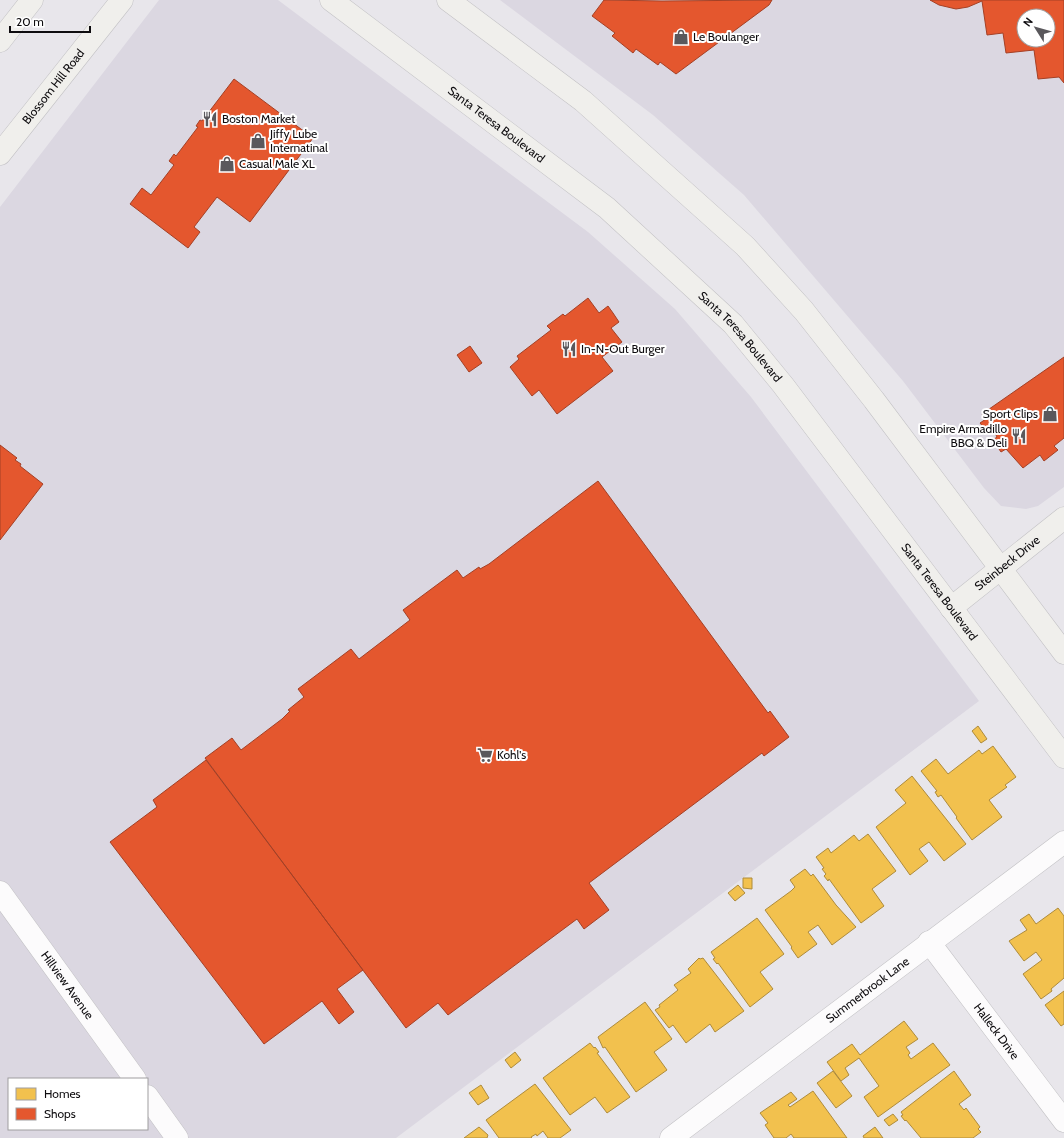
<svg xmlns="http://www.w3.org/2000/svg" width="1064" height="1138" viewBox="0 0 1064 1138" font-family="Cabin,sans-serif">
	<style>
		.built { fill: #dbd7e1; fill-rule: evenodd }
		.homes { fill: #f2c14e; stroke: #ae8b3b }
		.shops { fill: #e4572e; stroke: #a44025; fill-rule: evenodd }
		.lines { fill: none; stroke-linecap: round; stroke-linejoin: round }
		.street-casing { stroke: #c2c1c4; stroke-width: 23 }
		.secondary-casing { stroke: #c2c1c4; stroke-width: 23 }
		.street { stroke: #fcfbfc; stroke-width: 22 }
		.secondary { stroke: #f0efec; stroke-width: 22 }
		.labels { text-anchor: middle; stroke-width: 4; stroke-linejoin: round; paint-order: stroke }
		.poi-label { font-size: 12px; fill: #0e0c0f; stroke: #fff; text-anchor: start }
		.street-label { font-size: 12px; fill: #0e0c0f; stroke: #fff }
	</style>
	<rect width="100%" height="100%" fill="#e8e6eb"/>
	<path class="built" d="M 159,0 L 278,0 L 588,232 L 675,309 L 751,397 L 979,701 L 396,1138 L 0,1138 L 0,207 ZM 9,1079 L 147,1079 L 147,1129 L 9,1129 Z
		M 500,0 L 1064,0 L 1064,487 L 1038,506 L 1026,509 L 1001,506 L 984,488 L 903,381 L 744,195 L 653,115 ZM 1024,16 L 1048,16 L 1048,40 L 1024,40 Z"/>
	<path class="homes" d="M 978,726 L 987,739 L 981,743 L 972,731 Z
		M 993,746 L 1016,777 L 1005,785 L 1007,787 L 989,800 L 1002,817 L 972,840 L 956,818 L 957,817 L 941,795 L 938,797 L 935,792 L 937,791 L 921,771 L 936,759 L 948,774 L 979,750 L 982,754 Z
		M 912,776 L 966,844 L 944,861 L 929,842 L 919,849 L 928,861 L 910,875 L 876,827 L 906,803 L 895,790 Z
		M 868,834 L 896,871 L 872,889 L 884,906 L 861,923 L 829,879 L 828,881 L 824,876 L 826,874 L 822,869 L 824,868 L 816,857 L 828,848 L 831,853 L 854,835 L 859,841 Z
		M 805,869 L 811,876 L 813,874 L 836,905 L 856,927 L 832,945 L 818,925 L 808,932 L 817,944 L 798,958 L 791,948 L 792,947 L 765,910 L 791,891 L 795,887 L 790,880 Z
		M 743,878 L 752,878 L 752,889 L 743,888 Z
		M 738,885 L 745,893 L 735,901 L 728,893 Z
		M 1058,908 L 1064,916 L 1064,978 L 1051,989 L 1052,991 L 1041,999 L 1023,974 L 1042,960 L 1036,952 L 1024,961 L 1009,941 L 1027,930 L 1020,920 L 1029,914 L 1036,924 Z
		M 757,918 L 784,954 L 760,972 L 773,989 L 750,1007 L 718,963 L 717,964 L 713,959 L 715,958 L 711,952 Z
		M 699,958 L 700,959 L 703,958 L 744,1011 L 715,1032 L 710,1024 L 686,1043 L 673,1025 L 669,1028 L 655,1010 L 660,1007 L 659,1005 L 678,990 L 674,985 L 691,973 L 688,969 Z
		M 1064,991 L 1064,1024 L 1061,1026 L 1045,1005 Z
		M 645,1002 L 672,1039 L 654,1052 L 667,1070 L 636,1092 L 605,1047 L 603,1048 L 598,1037 Z
		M 904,1021 L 918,1039 L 906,1047 L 910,1053 L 908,1055 L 911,1059 L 933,1043 L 950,1065 L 878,1117 L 864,1097 L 879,1086 L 859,1058 L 845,1068 L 849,1075 L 841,1081 L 827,1062 L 852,1044 L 860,1055 Z
		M 590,1043 L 594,1048 L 595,1047 L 599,1052 L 597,1053 L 630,1097 L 607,1113 L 595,1097 L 570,1115 L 543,1078 Z
		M 515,1052 L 521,1060 L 511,1068 L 505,1060 Z
		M 833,1071 L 852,1096 L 836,1108 L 817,1083 Z
		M 954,1071 L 971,1095 L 959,1104 L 964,1110 L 966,1108 L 980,1127 L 978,1129 L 981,1132 L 973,1138 L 921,1138 L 906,1120 L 905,1121 L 901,1116 L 903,1115 L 901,1112 Z
		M 535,1084 L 571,1130 L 560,1138 L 548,1138 L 543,1131 L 537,1136 L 536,1134 L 531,1137 L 532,1138 L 499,1138 L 486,1120 Z
		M 481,1085 L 489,1098 L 478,1105 L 469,1093 Z
		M 813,1091 L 847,1138 L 794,1138 L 791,1134 L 786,1138 L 774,1138 L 765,1125 L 768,1123 L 760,1113 L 791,1092 L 797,1099 L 788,1105 L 790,1107 Z
		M 893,1114 L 898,1120 L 889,1126 L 884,1120 Z
		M 479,1127 L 488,1135 L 487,1138 L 464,1138 Z
		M 875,1127 L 883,1138 L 864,1138 L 863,1136 Z"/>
	<path class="shops" d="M 604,0 L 662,1 L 772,0 L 769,5 L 676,74 L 660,62 L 658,65 L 636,49 L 633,53 L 612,36 L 615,33 L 592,16 Z
		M 930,0 L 1064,0 L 1064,83 L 1059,77 L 1038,79 L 1034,50 L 1006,53 L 1003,33 L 987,35 L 982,1 L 968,7 L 956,9 L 939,5 ZM 1024,16 L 1048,16 L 1048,40 L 1024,40 Z
		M 234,79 L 313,138 L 250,222 L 217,197 L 194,227 L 200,232 L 188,248 L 130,204 L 142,188 L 151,195 L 174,165 L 169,161 L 174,154 L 176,156 L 198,127 L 196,126 L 200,120 L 202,121 Z
		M 588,298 L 599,313 L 608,306 L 613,313 L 619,322 L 611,328 L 622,342 L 602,357 L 613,371 L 557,414 L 539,390 L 532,396 L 510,367 L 519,359 L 517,356 L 551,330 L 547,326 L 563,314 L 565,316 Z
		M 470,346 L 482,363 L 469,372 L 457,355 Z
		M 1064,357 L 1064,438 L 1054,446 L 1058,450 L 1044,461 L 1040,455 L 1023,468 L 1006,449 L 1001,452 L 993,440 L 997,437 L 993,429 L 988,433 L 980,423 L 986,419 L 982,414 Z
		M 0,445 L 17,458 L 15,460 L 21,464 L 20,466 L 43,484 L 0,540 Z
		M 598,481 L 768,713 L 770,711 L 789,737 L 764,756 L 762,753 L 589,883 L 609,910 L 584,929 L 577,919 L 448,1015 L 438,1003 L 406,1028 L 205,758 L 232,738 L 241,750 L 282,719 L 290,711 L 288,710 L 304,697 L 298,689 L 351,649 L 359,659 L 410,620 L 403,610 L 457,570 L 463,578 L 479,567 L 480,569 L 489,564 Z
		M 206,760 L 363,970 L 337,989 L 354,1012 L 339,1024 L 322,1001 L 264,1044 L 110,842 L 157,807 L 153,800 Z"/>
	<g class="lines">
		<defs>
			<g id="street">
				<path id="s1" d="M 0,892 L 135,1079"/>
				<path id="s2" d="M 929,942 L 1064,1121"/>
				<path d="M 147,1096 L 177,1138"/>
				<path id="s3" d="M 671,1138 L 1064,842"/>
			</g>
			<g id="secondary">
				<path id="s4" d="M 331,0 L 607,208 L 733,324 L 783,385 L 1064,757"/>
				<path d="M 448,0 L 583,101 L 745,246 L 804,311 L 874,400 L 1064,653"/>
				<path d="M 0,41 L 32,0"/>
				<path id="s5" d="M 0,154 L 122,0"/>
				<path id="s6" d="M 951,608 L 1064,518"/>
			</g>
		</defs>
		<use href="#street" class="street-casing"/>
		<use href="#secondary" class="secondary-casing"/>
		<use href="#street" class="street"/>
		<use href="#secondary" class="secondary"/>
	</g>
	<defs>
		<symbol id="shop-bare" viewBox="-9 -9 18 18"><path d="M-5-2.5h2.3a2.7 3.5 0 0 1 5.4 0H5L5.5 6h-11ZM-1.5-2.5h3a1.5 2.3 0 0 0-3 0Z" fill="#5a585c" stroke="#fff" stroke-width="2.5" paint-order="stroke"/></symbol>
		<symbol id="restaurant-bare" viewBox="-9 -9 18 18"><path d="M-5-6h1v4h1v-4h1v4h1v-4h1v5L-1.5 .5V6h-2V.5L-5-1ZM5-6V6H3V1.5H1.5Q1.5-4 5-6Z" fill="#5a585c" stroke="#fff" stroke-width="2.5" paint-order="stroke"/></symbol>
		<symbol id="supermarket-bare" viewBox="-9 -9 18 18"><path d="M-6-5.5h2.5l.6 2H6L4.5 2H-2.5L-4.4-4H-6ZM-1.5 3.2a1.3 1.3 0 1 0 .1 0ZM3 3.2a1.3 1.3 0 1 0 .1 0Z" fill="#5a585c" stroke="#fff" stroke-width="2.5" paint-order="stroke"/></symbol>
	</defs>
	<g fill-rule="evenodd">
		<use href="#shop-bare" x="670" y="26" width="22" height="22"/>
		<use href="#restaurant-bare" x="199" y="108" width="22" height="22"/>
		<use href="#shop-bare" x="247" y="130" width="22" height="22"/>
		<use href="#shop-bare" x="216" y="153" width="22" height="22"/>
		<use href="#restaurant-bare" x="558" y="338" width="22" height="22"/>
		<use href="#shop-bare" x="1039" y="403" width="22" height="22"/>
		<use href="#restaurant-bare" x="1008" y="425" width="22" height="22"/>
		<use href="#supermarket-bare" x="474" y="744" width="22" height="22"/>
	</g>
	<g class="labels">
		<g class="poi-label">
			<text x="693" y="41">Le Boulanger</text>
			<text x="222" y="123">Boston Market</text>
			<text x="270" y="138">Jiffy Lube<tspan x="270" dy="14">Internatinal</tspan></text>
			<text x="239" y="168">Casual Male XL</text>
			<text x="581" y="353">In-N-Out Burger</text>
			<text x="1038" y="418" text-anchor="end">Sport Clips</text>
			<text x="1007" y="433" text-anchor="end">Empire Armadillo<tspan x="1007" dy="14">BBQ &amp; Deli</tspan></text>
			<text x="497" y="759">Kohl's</text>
		</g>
		<g class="street-label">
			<text dy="4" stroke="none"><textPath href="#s5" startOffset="86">Blossom Hill Road</textPath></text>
			<text dy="4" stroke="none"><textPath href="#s4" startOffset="207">Santa Teresa Boulevard</textPath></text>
			<text dy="4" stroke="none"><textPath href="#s4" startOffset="531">Santa Teresa Boulevard</textPath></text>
			<text dy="4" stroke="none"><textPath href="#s6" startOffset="72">Steinbeck Drive</textPath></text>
			<text dy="4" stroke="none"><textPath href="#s4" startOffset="855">Santa Teresa Boulevard</textPath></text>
			<text dy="4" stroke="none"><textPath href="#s1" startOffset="115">Hillview Avenue</textPath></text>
			<text dy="4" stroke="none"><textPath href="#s3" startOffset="246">Summerbrook Lane</textPath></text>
			<text dy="4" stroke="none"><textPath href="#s2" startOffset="112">Halleck Drive</textPath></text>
		</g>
	</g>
	<rect x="8" y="1078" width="140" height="52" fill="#ffffff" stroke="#9f9e9f"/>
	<rect x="16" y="1088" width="20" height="12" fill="#f2c14e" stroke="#9f9e9f"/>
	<text x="44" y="1098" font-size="12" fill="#0e0c0f">Homes</text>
	<rect x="16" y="1108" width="20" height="12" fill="#e4572e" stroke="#9f9e9f"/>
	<text x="44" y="1118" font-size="12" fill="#0e0c0f">Shops</text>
	<g transform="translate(1036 28) rotate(307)"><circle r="19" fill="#ffffff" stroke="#9f9e9f"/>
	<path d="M0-3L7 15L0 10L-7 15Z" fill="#5a585c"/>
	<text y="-6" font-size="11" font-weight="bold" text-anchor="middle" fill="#0e0c0f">N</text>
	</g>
	<path d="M10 26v6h80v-6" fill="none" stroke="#0e0c0f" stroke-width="2"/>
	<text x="16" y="26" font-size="12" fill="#0e0c0f" stroke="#ffffff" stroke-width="3" paint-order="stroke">20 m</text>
</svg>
